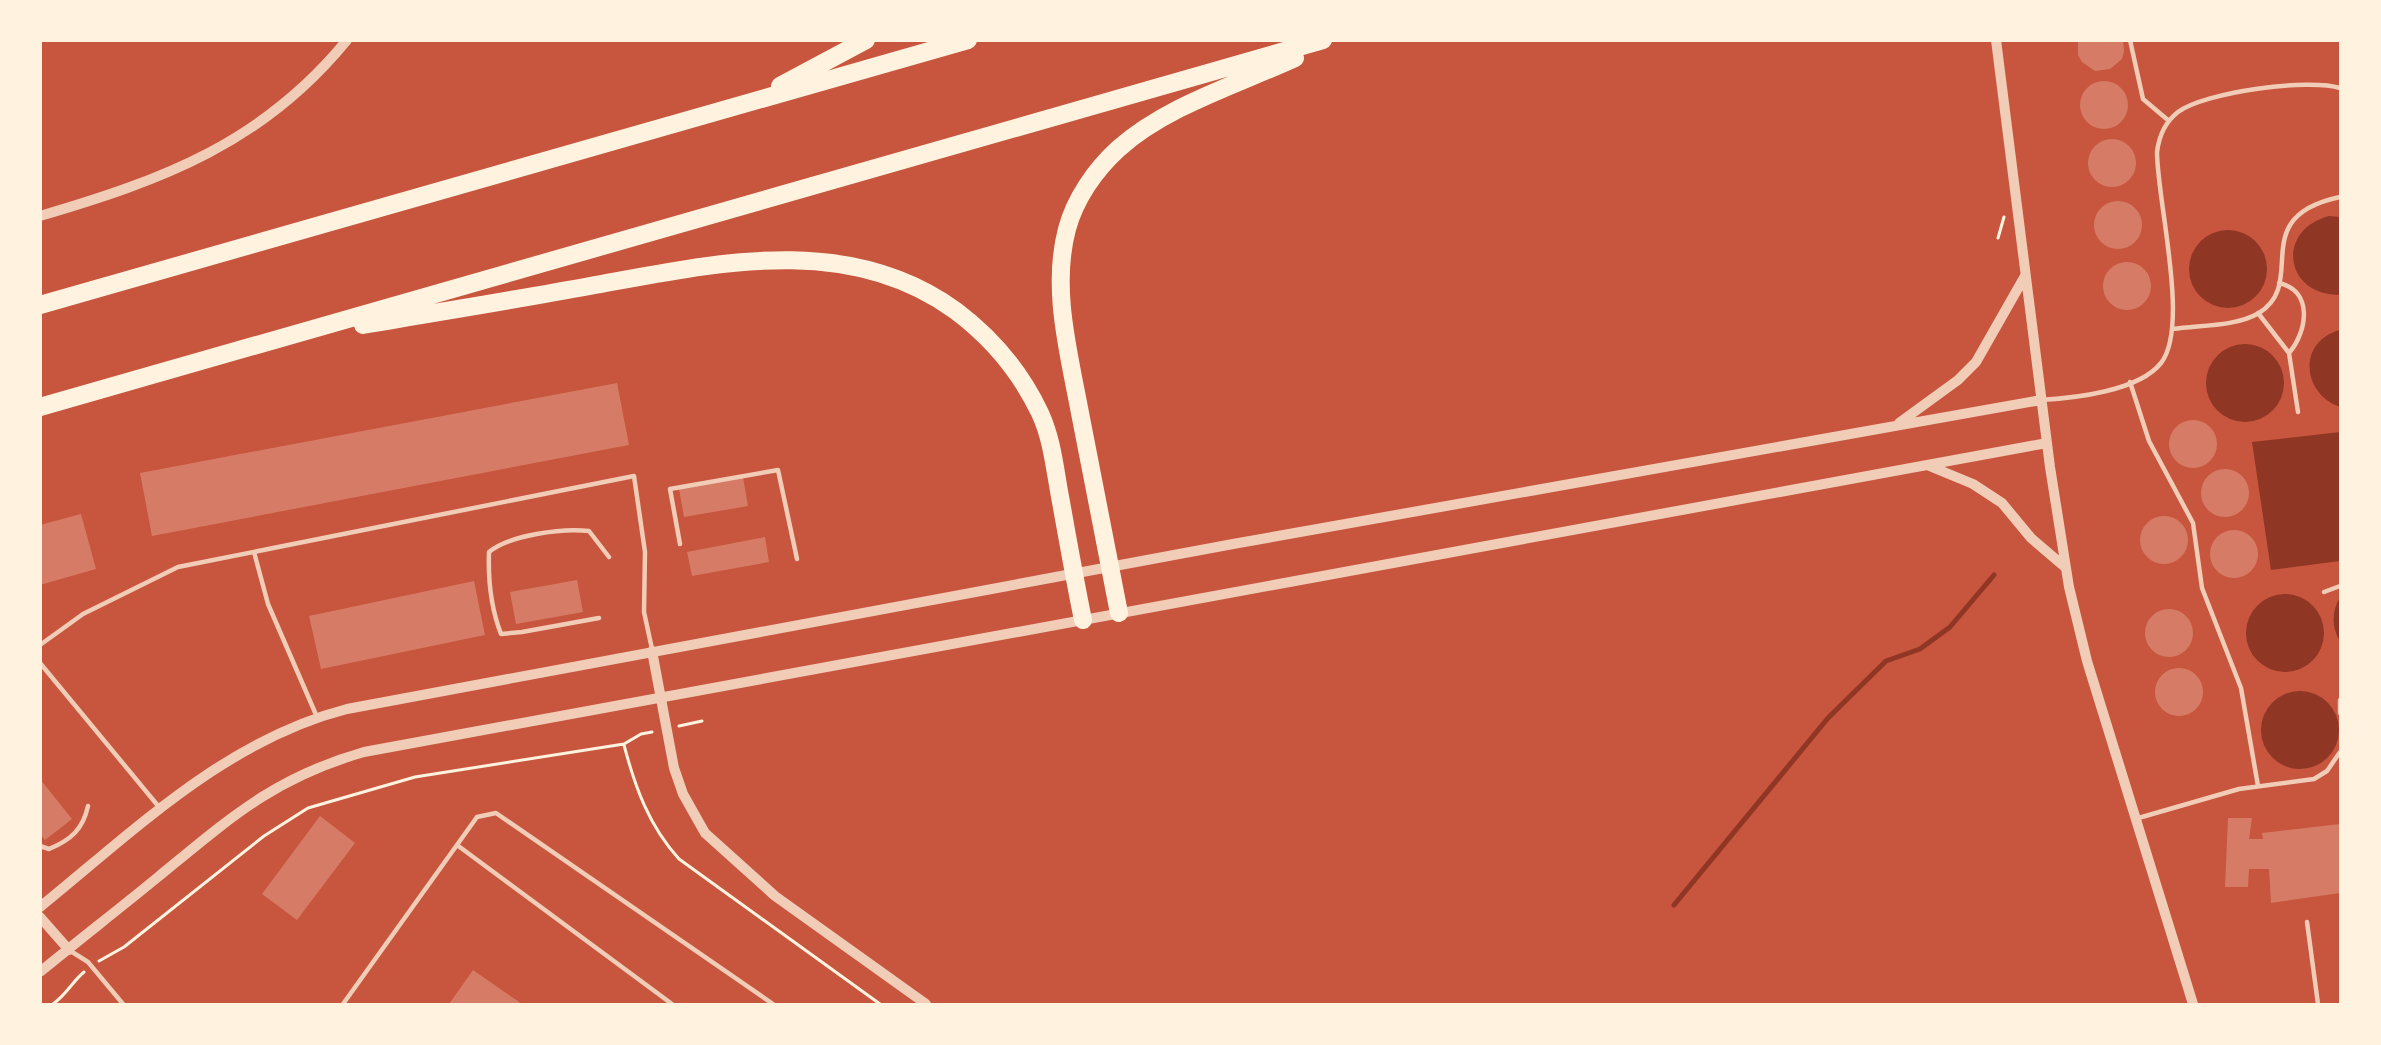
<svg xmlns="http://www.w3.org/2000/svg" width="2381" height="1045" viewBox="0 0 2381 1045" font-family="Lato,sans-serif">
	<style>
		.water { fill: #8f3625 }
		.lines { fill: none; stroke-linecap: round; stroke-linejoin: round }
		.stream { stroke: #8f3625; stroke-width: 5 }
		.building { fill: #d67c66 }
		.path { stroke: #fff3e0; stroke-width: 3 }
		.service { stroke: #f1ccb7; stroke-width: 4.5 }
		.tertiary { stroke: #f1ccb7; stroke-width: 10 }
		.motorway { stroke: #fff3e0; stroke-width: 18 }
	</style>
	<rect width="100%" height="100%" fill="#c8553d"/>
	<path class="water" d="M 2329,216 L 2340,217 L 2340,294 L 2338,295 C 2284,294 2276,230 2329,216 Z
		M2189 269a39 39 0 1 1 78 0a39 39 0 1 1-78 0Z
		M 2340,330 L 2340,407 C 2301,393 2298,341 2340,330 Z
		M2206 383a39 39 0 1 1 78 0a39 39 0 1 1-78 0Z
		M 2340,432 L 2340,561 L 2271,570 L 2252,442 Z
		M2246 633a39 39 0 1 1 78 0a39 39 0 1 1-78 0Z
		M 2340,597 L 2340,641 C 2331,627 2332,611 2340,597 Z
		M2261 730a39 39 0 1 1 78 0a39 39 0 1 1-78 0Z"/>
	<g class="lines">
		<path class="stream" d="M 1674,905 L 1828,718 L 1886,661 L 1920,649 L 1950,627 L 1994,575"/>
	</g>
	<path class="building" d="M 2078,40 L 2123,40 L 2124,51 L 2122,59 L 2110,69 L 2095,71 L 2082,62 L 2078,55 Z
		M2080 105a24 24 0 1 1 48 0a24 24 0 1 1-48 0Z
		M2088 163a24 24 0 1 1 48 0a24 24 0 1 1-48 0Z
		M2094 225a24 24 0 1 1 48 0a24 24 0 1 1-48 0Z
		M2103 286a24 24 0 1 1 48 0a24 24 0 1 1-48 0Z
		M 617,383 L 629,445 L 152,536 L 140,473 Z
		M2169 444a24 24 0 1 1 48 0a24 24 0 1 1-48 0Z
		M2201 493a24 24 0 1 1 48 0a24 24 0 1 1-48 0Z
		M 743,477 L 748,506 L 684,517 L 679,489 Z
		M 81,514 L 96,569 L 40,585 L 40,525 Z
		M2140 540a24 24 0 1 1 48 0a24 24 0 1 1-48 0Z
		M2210 554a24 24 0 1 1 48 0a24 24 0 1 1-48 0Z
		M 765,537 L 769,562 L 692,576 L 687,552 Z
		M 577,580 L 583,612 L 516,624 L 510,592 Z
		M 474,581 L 485,635 L 321,669 L 309,616 Z
		M2145 633a24 24 0 1 1 48 0a24 24 0 1 1-48 0Z
		M2155 692a24 24 0 1 1 48 0a24 24 0 1 1-48 0Z
		M 40,779 L 72,819 L 45,840 L 40,834 Z
		M 320,816 L 355,843 L 297,920 L 262,894 Z
		M 2228,818 L 2252,818 L 2249,839 L 2263,839 L 2262,833 L 2340,824 L 2340,893 L 2271,903 L 2269,869 L 2249,869 L 2248,887 L 2225,887 Z
		M 473,970 L 522,1004 L 449,1004 Z"/>
	<g class="lines">
		<path class="path" d="M 1998,238 L 2004,217
			M 679,726 L 702,721
			M 624,745 C 635,787 649,826 679,859 L 880,1004
			M 99,961 L 124,947 L 264,836 L 308,808 L 415,777 L 624,744 L 641,734 L 652,732
			M 53,1004 C 67,994 72,982 84,972"/>
		<path class="service" d="M 2130,40 L 2143,99 L 2169,121
			M 2279,283 C 2314,291 2307,332 2289,353
			M 2258,313 L 2289,353 L 2298,412
			M 2173,329 C 2199,325 2235,327 2259,313 C 2309,282 2245,217 2340,197
			M 2130,382 L 2149,441 L 2193,523 L 2202,588 L 2241,688 L 2258,786
			M 2041,400 C 2075,398 2139,391 2161,363 C 2190,326 2157,201 2157,152 C 2159,136 2165,122 2178,112 C 2205,92 2309,78 2340,88
			M 680,544 L 670,489 L 778,470 L 797,559
			M 254,552 L 268,604 L 317,717
			M 2324,592 L 2340,586
			M 599,618 L 522,632 L 501,634 C 491,608 488,579 489,552 C 510,535 562,528 589,531 L 609,557
			M 40,645 L 83,614 L 178,567 L 634,476 L 645,552 L 644,612 L 652,649
			M 40,663 L 159,807
			M 2340,700 L 2340,713
			M 2135,819 L 2239,789 L 2314,779 L 2327,771 L 2340,752
			M 457,845 L 672,1004
			M 40,846 L 49,849 C 71,840 83,829 88,806
			M 2307,922 L 2318,1004
			M 69,950 L 88,962 L 123,1004
			M 343,1004 L 477,817 L 496,813 L 773,1004"/>
		<path class="tertiary" d="M 1996,40 L 2050,467 L 2069,587 L 2087,661 L 2193,1004
			M 40,216 C 163,180 263,143 347,40
			M 1899,423 L 1958,380 L 1976,362 L 2025,276
			M 1927,465 L 1973,484 L 2002,503 L 2031,538 L 2066,568
			M 652,651 L 674,768 L 683,794 L 705,833 L 775,896 L 926,1004
			M 40,907 C 135,830 226,740 347,709 L 1233,544 L 2041,400
			M 40,917 L 69,950
			M 40,972 C 79,940 119,909 158,877 C 229,819 273,778 364,752 L 2047,443"/>
		<path class="motorway" d="M 780,86 L 866,40
			M 40,305 L 968,40
			M 363,325 C 438,312 514,300 590,286 C 712,264 847,231 956,311 C 992,338 1021,373 1040,413 C 1053,441 1055,472 1061,502 C 1068,541 1075,581 1083,620
			M 40,407 L 1323,40
			M 1119,613 C 1106,547 1093,480 1080,413 C 1069,353 1051,289 1067,229 C 1075,199 1095,170 1118,149 C 1166,106 1236,85 1295,58"/>
	</g>
	<rect width="2381" height="1045" fill="none" stroke="#fff3e0" stroke-width="84"/>
</svg>
